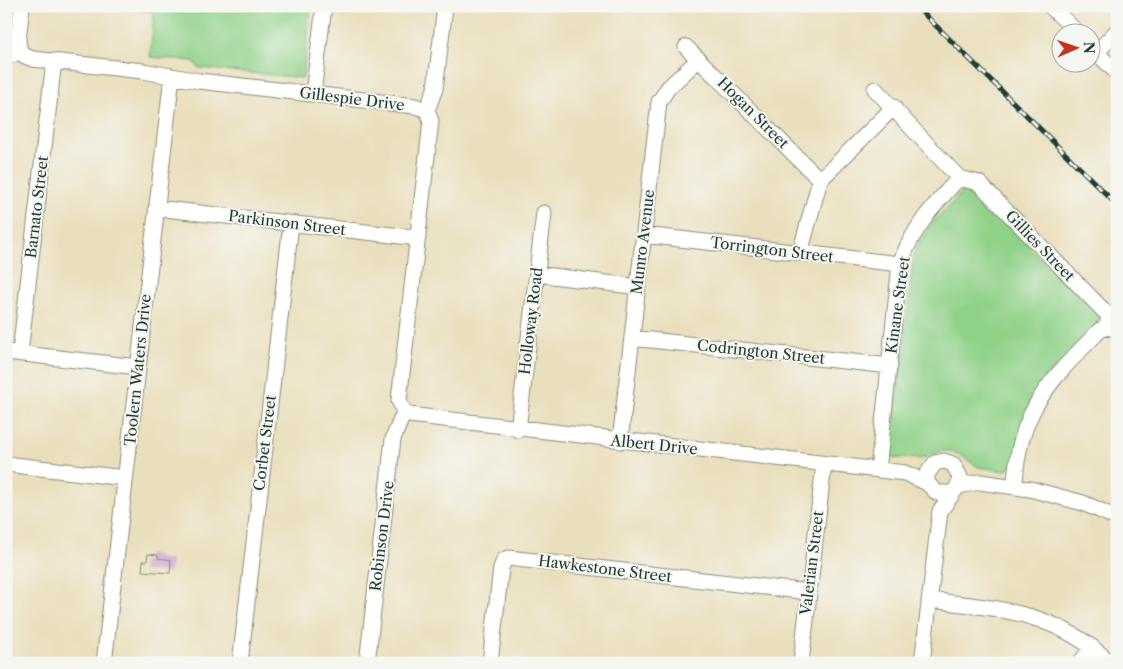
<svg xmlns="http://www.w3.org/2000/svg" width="1123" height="669" viewBox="0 0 1123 669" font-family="'Libre Caslon Text',serif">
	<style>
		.green { fill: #90d188; stroke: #58875e }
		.building { fill: #d4a8d2 }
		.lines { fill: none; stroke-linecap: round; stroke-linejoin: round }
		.minor-casing { stroke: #848e78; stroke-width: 17 }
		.minor { stroke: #fff; stroke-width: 15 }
		.rail-casing { stroke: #1f3d34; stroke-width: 5 }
		.rail { stroke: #f6f6f2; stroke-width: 3; stroke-dasharray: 9; stroke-linecap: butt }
		.labels { text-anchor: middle; stroke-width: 4; stroke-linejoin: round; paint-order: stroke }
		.street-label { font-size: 15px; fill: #1f3d34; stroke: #f6f6f2 }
	</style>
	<rect width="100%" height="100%" fill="#f6f6f2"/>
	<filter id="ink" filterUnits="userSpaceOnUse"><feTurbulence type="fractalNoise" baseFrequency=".02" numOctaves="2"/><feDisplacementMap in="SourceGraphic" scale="10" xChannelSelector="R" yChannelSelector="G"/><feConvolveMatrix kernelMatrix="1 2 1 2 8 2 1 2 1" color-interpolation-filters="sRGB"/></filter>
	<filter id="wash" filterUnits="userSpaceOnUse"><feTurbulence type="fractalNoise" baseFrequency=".0096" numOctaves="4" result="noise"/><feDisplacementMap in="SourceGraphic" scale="20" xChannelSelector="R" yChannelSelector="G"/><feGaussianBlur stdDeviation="1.12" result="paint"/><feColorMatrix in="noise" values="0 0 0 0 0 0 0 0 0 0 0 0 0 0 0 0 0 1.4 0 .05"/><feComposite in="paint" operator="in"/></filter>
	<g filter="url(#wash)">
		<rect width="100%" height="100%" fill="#eadfbc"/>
		<path class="green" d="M 98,6 L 311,6 L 303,78 L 199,68 L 193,61 L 150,57 L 154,12 Z
			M 965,189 L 971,189 L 1100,316 L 1100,323 L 1051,372 L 1013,465 L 1005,471 L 978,467 L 960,455 L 950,451 L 941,451 L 920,459 L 894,458 L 890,453 L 914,253 L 925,231 Z"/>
		<g id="blocks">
			<path class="building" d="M 148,554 L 158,555 L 158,558 L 171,560 L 170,573 L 142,571 L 143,561 L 147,561 Z"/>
		</g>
	</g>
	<g filter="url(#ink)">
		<use href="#blocks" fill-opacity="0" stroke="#848e78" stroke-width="1"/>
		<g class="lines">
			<defs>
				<path id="minor" d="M 22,6 L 18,40 L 20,52 L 25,56 L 33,59 L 143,71 L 199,81 L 415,106 L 427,110 L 431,121 L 399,400 L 404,412 L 409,415 L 905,473 L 927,483
					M 1050,6 L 1077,32
					M 1090,46 L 1117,73
					M 686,47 L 820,180
					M 1097,52 L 1117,31
					M 6,57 L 20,52
					M 875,89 L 959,178 C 934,205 912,229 900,264 L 878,470
					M 313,94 L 324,6
					M 427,110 L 435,89 L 445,6
					M 959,178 L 979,183 L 1108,315 L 1108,327
					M 156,208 L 418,238
					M 644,235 L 900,264
					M 800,253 L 820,180 L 894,107
					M 537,274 L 638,287
					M 632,338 L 890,366
					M 6,352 L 138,367
					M 20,353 L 54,61
					M 518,430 L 544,213
					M 620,441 L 659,102 L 668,88 L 699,59
					M 6,464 L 125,478
					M 958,486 L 980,482 L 1030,489 L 1083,503 L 1117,518
					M 1015,486 C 1017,411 1051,380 1100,330 L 1108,327 L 1116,330
					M 929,600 C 997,608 1058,612 1110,663
					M 104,663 L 172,76
					M 240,663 L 291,224
					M 367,663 L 393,439 L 404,412
					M 490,663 L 501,568 L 504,560 L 508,558 L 809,592
					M 801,663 L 824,464
					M 922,663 L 940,511 L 958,486 L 960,477 L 953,464 L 944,461 L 935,463 L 927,474 L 927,483 L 937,493 L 951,493
					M 1080,663 L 1092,647"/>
			</defs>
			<use href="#minor" class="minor-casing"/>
			<use href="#minor" class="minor"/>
			<defs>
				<path id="rail" d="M 916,6 L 1117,205"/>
			</defs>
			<use href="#rail" class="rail-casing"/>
			<use href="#rail" class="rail"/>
		</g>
	</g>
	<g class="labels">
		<g class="street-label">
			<text transform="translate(352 99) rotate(7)" y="5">Gillespie Drive</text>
			<text transform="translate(753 113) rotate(45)" y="5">Hogan Street</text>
			<text transform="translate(37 207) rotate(-83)" y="5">Barnato Street</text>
			<text transform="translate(287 223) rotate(7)" y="5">Parkinson Street</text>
			<text transform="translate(643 242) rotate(-83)" y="5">Munro Avenue</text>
			<text transform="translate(1040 246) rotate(46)" y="5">Gillies Street</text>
			<text transform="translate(772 250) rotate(7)" y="5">Torrington Street</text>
			<text transform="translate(898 305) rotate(-82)" y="5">Kinane Street</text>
			<text transform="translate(531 321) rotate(-83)" y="5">Holloway Road</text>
			<text transform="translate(761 352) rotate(6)" y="5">Codrington Street</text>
			<text transform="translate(138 370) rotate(-84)" y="5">Toolern Waters Drive</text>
			<text transform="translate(265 443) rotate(-83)" y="5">Corbet Street</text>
			<text transform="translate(654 445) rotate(6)" y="5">Albert Drive</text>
			<text transform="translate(382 536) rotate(-83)" y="5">Robinson Drive</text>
			<text transform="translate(812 563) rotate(-83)" y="5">Valerian Street</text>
			<text transform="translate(605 569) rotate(7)" y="5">Hawkestone Street</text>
		</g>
	</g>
	<rect width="1123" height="669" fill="none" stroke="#f6f6f2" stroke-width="25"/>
	<g transform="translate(1076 48) rotate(88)"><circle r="24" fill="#f6f6f2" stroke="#a0aca6"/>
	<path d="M0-4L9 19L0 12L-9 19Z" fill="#c8321e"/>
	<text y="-8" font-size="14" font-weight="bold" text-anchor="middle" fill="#1f3d34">N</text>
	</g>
</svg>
